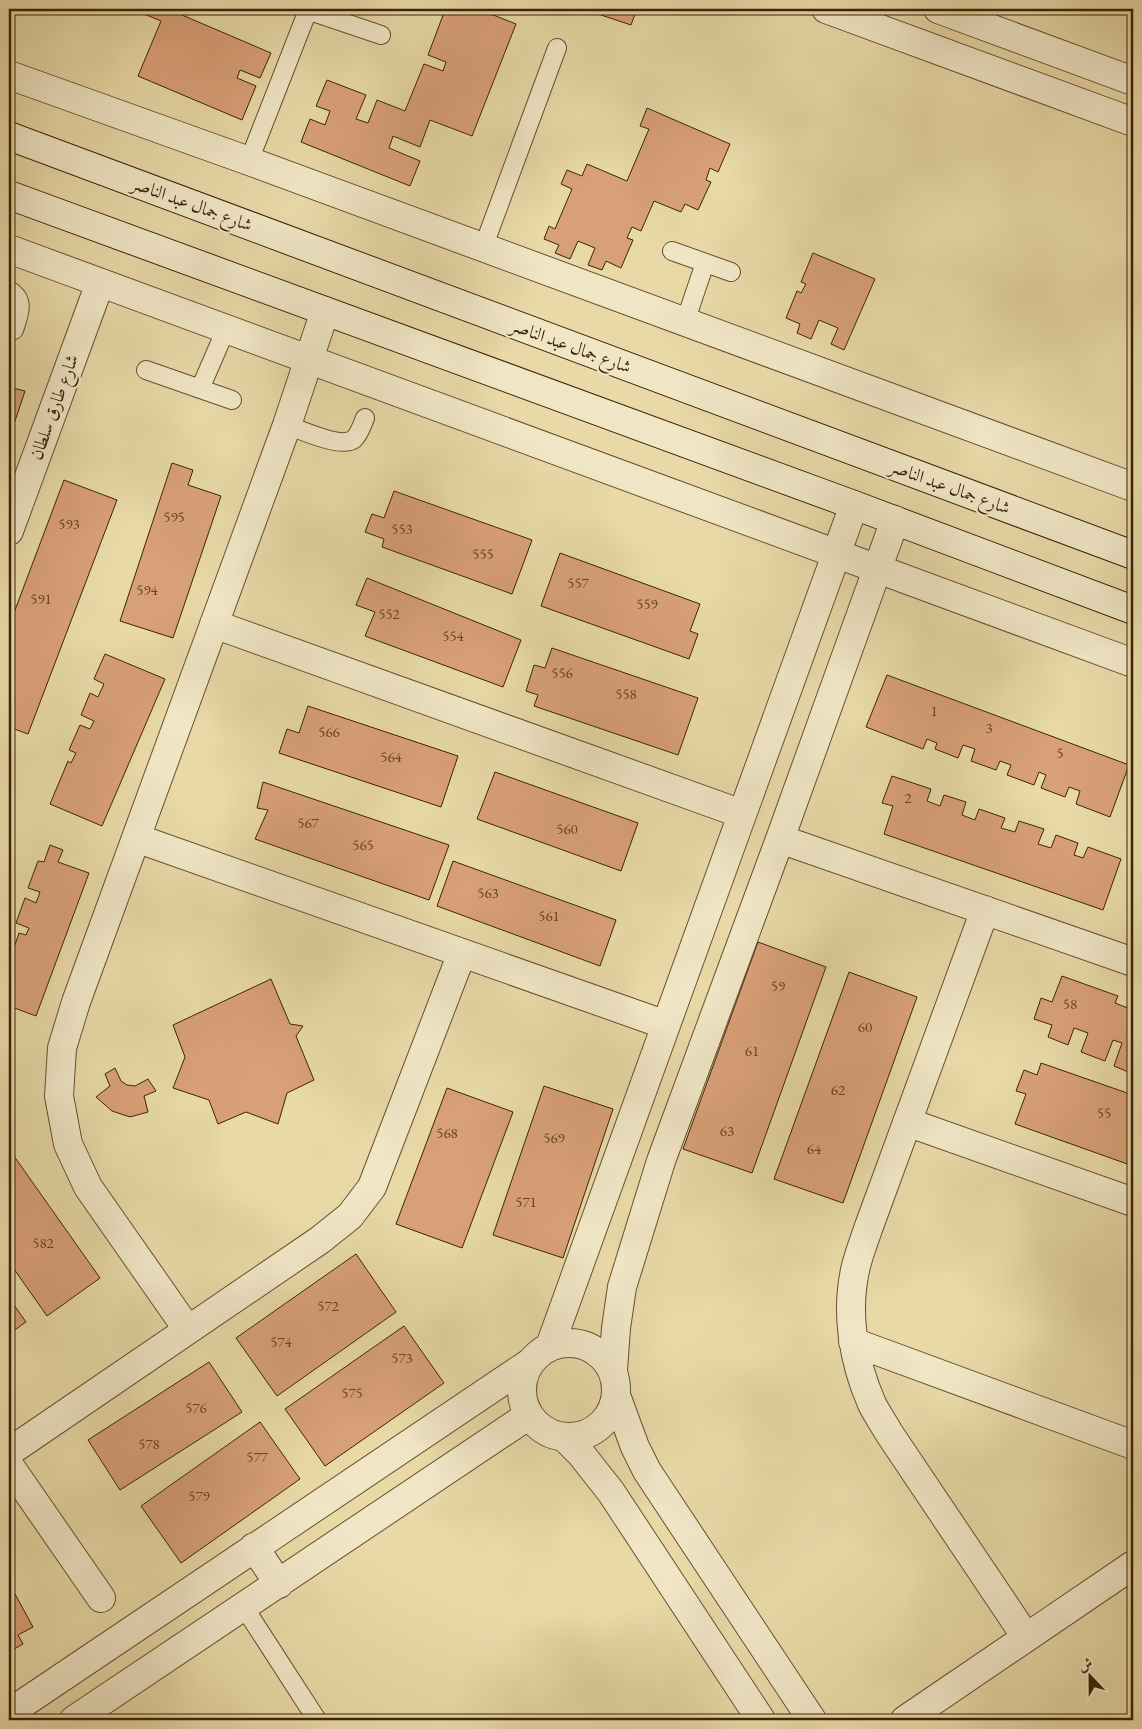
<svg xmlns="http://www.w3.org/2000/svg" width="1142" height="1729" viewBox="0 0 1142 1729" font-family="'EB Garamond',Amiri,serif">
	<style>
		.building { fill: #d8a077; stroke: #3c2306 }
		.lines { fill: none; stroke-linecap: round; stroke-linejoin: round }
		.service-casing { stroke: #67502e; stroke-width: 20 }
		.minor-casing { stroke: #67502e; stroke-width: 30 }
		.tertiary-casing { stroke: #67502e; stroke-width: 30 }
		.secondary-casing { stroke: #3c2306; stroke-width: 30 }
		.service { stroke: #f0e6c6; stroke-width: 18 }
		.minor { stroke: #f0e6c6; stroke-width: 28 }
		.tertiary { stroke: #f0e6c6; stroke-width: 28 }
		.secondary { stroke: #f0e6c6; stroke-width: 28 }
		.labels { text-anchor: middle; stroke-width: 4.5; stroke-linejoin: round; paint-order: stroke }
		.number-label { font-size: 15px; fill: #634222 }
		.street-label { font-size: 18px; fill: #3c2306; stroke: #f0e6c6 }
	</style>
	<rect width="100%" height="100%" fill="#e8d9a7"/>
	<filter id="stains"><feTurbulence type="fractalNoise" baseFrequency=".004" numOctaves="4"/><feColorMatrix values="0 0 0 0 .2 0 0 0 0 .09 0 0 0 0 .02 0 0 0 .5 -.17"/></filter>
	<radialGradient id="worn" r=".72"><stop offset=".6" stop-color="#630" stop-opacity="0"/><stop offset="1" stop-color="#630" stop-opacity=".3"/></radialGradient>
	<path class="building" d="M 132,9 L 176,9 L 175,12 L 271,53 L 260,78 L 240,70 L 237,78 L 256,86 L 242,120 L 138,76 L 161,21 Z
		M 441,9 L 478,9 L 516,24 L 472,136 L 430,120 L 420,147 L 393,136 L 389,148 L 420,161 L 410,186 L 301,142 L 310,119 L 325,125 L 330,111 L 316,106 L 327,80 L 366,95 L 356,119 L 368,123 L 377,100 L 405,111 L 424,64 L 443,71 L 446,62 L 428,55 L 445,10 Z
		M 583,9 L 637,9 L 631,25 Z
		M 647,108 L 730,144 L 718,172 L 710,168 L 706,180 L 711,182 L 698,210 L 685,204 L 681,212 L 654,201 L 641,231 L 632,227 L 627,238 L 633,240 L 621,268 L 606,261 L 602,270 L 588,265 L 595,248 L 578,241 L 570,259 L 555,253 L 559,245 L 544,239 L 549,226 L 555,229 L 572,189 L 561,184 L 567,170 L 582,176 L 587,164 L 627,181 L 649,129 L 640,126 Z
		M 813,253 L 875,279 L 844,350 L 831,344 L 838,328 L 819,320 L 811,339 L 797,333 L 800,324 L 786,318 L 797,291 L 801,293 L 806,284 L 801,282 Z
		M 9,387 L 25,391 L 9,439 Z
		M 172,463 L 193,470 L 188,485 L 221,496 L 173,638 L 120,621 Z
		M 64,480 L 117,500 L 28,734 L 9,727 L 9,626 Z
		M 394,491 L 532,540 L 512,594 L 382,547 L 384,539 L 365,532 L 372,514 L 384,518 Z
		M 560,553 L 700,604 L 690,631 L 698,634 L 689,659 L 541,606 Z
		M 367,578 L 521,640 L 503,687 L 365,636 L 375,612 L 356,605 Z
		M 552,648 L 698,698 L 678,755 L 534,706 L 538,695 L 526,691 L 534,665 L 545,668 Z
		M 105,654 L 165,679 L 102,826 L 50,804 L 68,761 L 71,763 L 76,753 L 69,750 L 80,725 L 90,729 L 94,721 L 81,715 L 90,693 L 98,697 L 104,684 L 94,679 Z
		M 887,675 L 1129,765 L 1110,817 L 1076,804 L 1080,791 L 1069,787 L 1065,797 L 1041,788 L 1046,775 L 1039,772 L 1034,785 L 1007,775 L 1011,765 L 1000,761 L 996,770 L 971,761 L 975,749 L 963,745 L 958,758 L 935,749 L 937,743 L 927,739 L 923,749 L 866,727 Z
		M 308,706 L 458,756 L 441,807 L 279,753 L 287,729 L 299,733 Z
		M 495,772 L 638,823 L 621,871 L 477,819 Z
		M 892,776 L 931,789 L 927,801 L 940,806 L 944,795 L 966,802 L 962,815 L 975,820 L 979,809 L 1005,818 L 1001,828 L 1015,832 L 1019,821 L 1044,829 L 1038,844 L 1051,848 L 1056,835 L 1078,843 L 1074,855 L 1083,858 L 1088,847 L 1121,859 L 1103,910 L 884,834 L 893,806 L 882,803 Z
		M 263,782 L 449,845 L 429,900 L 255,839 L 268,810 L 257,808 Z
		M 50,845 L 63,850 L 58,862 L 89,873 L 36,1016 L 9,1006 L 9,972 L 10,972 L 13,963 L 9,962 L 9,943 L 15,945 L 19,933 L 26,935 L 29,928 L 16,923 L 25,898 L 36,903 L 40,892 L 28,888 L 38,861 L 44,862 Z
		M 453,861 L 616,920 L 600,966 L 437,906 Z
		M 758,942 L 826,967 L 752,1173 L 683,1149 Z
		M 849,972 L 917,997 L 843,1203 L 774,1179 Z
		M 1062,976 L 1118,996 L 1115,1003 L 1133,1010 L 1133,1074 L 1114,1066 L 1122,1043 L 1113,1040 L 1105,1061 L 1081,1052 L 1088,1033 L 1074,1028 L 1068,1045 L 1048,1037 L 1052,1025 L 1034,1019 L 1041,998 L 1052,1002 Z
		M 271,979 L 290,1024 L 303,1026 L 296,1036 L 314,1080 L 287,1093 L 278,1124 L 246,1112 L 218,1124 L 209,1100 L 173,1088 L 185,1057 L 173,1025 Z
		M 1041,1063 L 1133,1095 L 1133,1166 L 1015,1124 L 1026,1094 L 1016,1091 L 1024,1070 L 1037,1075 Z
		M 115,1068 L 121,1081 L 127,1085 L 135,1086 L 148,1079 L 156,1091 L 144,1096 L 148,1112 L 130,1117 L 112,1111 L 96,1097 L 110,1086 L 105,1074 Z
		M 544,1086 L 613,1109 L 563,1258 L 493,1235 Z
		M 447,1088 L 513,1112 L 462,1248 L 396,1224 Z
		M 9,1149 L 100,1278 L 47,1316 L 9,1262 Z
		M 356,1254 L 396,1312 L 277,1396 L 236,1338 Z
		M 9,1298 L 26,1322 L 9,1334 Z
		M 404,1326 L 444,1383 L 325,1466 L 285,1409 Z
		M 209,1362 L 242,1412 L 120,1490 L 88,1440 Z
		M 260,1422 L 300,1479 L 181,1563 L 141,1506 Z
		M 9,1583 L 33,1627 L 18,1635 L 23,1644 L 9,1652 Z"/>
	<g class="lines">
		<defs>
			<path id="service" d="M 304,9 L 381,35
				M 249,161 L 308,10
				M 483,248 L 557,48
				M 672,251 L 731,272
				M 9,290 C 26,300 19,314 14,330
				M 685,322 L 705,263
				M 146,370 L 232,400
				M 200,389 L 226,329
				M 287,425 C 301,430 342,449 354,439 C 360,433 362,425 365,418
				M 244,1607 L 317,1720"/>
			<path id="minor" d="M 826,9 L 1133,122
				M 938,9 L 1133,81
				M 9,531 L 100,283
				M 214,624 L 742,814
				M 136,838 L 666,1025
				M 780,839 L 1133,962
				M 985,910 L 868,1229 C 864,1241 859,1254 856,1266 C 845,1311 853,1361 872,1404 C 877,1414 884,1424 889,1433 L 1026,1637
				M 907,1122 L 1133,1202
				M 188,1330 L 88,1187 L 68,1144 L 59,1096 L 62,1048 L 76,1002 L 287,425 L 325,311
				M 853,1342 L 1133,1445
				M522 1390a47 47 0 1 1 94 0a47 47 0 1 1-94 0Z
				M 550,1346 L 854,505
				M 613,1370 L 616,1328 L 622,1287 L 661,1161 L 780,839 L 895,520
				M 617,1398 L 635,1447 L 647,1471 L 812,1720
				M 564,1437 L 581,1454 L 611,1492 L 761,1720
				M 9,1452 L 320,1240 L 350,1216 L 372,1187 L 462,953
				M 9,1465 L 101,1598
				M 254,1547 L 279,1584
				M 9,1713 L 531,1362
				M 74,1720 L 529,1415
				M 905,1720 L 1133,1565"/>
			<path id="tertiary" d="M 9,75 L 249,161 L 1133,487
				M 9,249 L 1133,663"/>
			<path id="secondary" d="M 9,136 L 1133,555
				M 9,195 L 854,505 L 1133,610"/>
		</defs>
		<use href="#service" class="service-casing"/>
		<use href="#minor" class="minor-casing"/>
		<use href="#tertiary" class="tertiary-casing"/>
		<use href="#secondary" class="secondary-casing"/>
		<use href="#service" class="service"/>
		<use href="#minor" class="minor"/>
		<use href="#tertiary" class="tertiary"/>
		<use href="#secondary" class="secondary"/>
	</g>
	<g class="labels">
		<g class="number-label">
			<text x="174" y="522">595</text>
			<text x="69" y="529">593</text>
			<text x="402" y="534">553</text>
			<text x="483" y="559">555</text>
			<text x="578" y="588">557</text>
			<text x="147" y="595">594</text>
			<text x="41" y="604">591</text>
			<text x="647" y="609">559</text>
			<text x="389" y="619">552</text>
			<text x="453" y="641">554</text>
			<text x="562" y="678">556</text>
			<text x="626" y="699">558</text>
			<text x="934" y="716">1</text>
			<text x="989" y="733">3</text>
			<text x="329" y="737">566</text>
			<text x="1060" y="758">5</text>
			<text x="391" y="762">564</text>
			<text x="908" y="803">2</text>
			<text x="308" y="828">567</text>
			<text x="567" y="834">560</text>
			<text x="363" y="850">565</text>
			<text x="488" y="898">563</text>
			<text x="549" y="921">561</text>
			<text x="778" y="991">59</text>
			<text x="1070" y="1009">58</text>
			<text x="865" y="1032">60</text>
			<text x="752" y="1056">61</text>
			<text x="838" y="1095">62</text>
			<text x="1104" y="1118">55</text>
			<text x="727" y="1136">63</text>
			<text x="447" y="1138">568</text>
			<text x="554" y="1143">569</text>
			<text x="814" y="1154">64</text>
			<text x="526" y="1207">571</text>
			<text x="43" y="1248">582</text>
			<text x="328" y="1311">572</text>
			<text x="281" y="1347">574</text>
			<text x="402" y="1363">573</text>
			<text x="352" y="1398">575</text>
			<text x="196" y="1413">576</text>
			<text x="149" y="1449">578</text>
			<text x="257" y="1462">577</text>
			<text x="199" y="1501">579</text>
		</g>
		<g class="street-label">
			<text transform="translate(192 204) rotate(20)" y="6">شارع جمال عبد الناصر</text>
			<text transform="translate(571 346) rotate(20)" y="6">شارع جمال عبد الناصر</text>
			<text transform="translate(54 407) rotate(-70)" y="6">شارع طارق سلطان</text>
			<text transform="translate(950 487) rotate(20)" y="6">شارع جمال عبد الناصر</text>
		</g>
	</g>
	<rect width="1142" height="1729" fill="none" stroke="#e8d9a7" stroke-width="30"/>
	<rect x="10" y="10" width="1122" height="1709" fill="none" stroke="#3c2306" stroke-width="2.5"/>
	<rect x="15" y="15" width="1112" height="1699" fill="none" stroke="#3c2306"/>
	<g transform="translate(1090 1676) rotate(338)" stroke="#f0e6c6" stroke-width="4" paint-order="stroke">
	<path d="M0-4L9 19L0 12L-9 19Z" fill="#3c2306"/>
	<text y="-8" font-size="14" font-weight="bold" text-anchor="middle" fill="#3c2306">ش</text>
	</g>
	<rect width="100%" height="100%" filter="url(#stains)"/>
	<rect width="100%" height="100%" fill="url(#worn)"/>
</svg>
